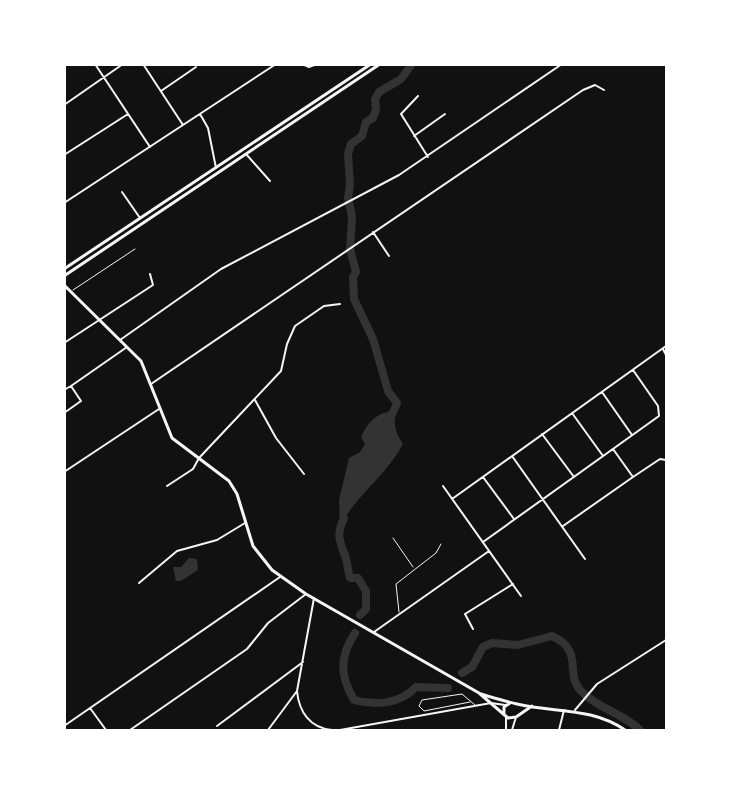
<svg xmlns="http://www.w3.org/2000/svg" width="731" height="795" viewBox="0 0 731 795" font-family="'IBM Plex Sans',sans-serif">
	<style>
		.water { fill: #333 }
		.lines { fill: none; stroke-linecap: round; stroke-linejoin: round }
		.river { stroke: #333; stroke-width: 8 }
		.service { stroke: #f5f5f5; stroke-width: 1 }
		.minor { stroke: #f5f5f5; stroke-width: 2 }
		.tertiary { stroke: #f5f5f5; stroke-width: 2 }
		.secondary { stroke: #f5f5f5; stroke-width: 3 }
	</style>
	<rect width="100%" height="100%" fill="#111"/>
	<path class="water" d="M 396,410 C 393,424 395,432 403,444 C 387,475 356,495 340,526 L 339,500 L 349,458 L 360,452 L 365,444 L 361,437 C 369,420 377,413 396,410 Z
		M 189,558 L 197,559 L 198,570 L 181,581 L 176,581 L 173,567 L 181,567 Z"/>
	<g class="lines">
		<path class="river" d="M 391,417 L 397,403 L 388,391 L 373,339 L 354,299 L 353,277 L 356,272 L 350,249 L 352,217 L 348,198 L 350,185 L 348,154 L 351,144 L 362,136 L 366,122 L 373,118 L 376,109 L 375,99 L 379,92 L 401,79 L 412,64
			M 344,518 C 335,537 341,543 346,559 C 348,565 348,572 350,578 L 358,578 L 366,591 L 366,609 L 360,615
			M 355,633 C 339,657 340,676 354,700 C 376,706 400,704 416,687 L 448,688
			M 462,673 L 472,667 L 483,647 L 492,643 L 518,645 L 552,636 C 585,651 564,673 581,691 C 597,708 624,714 640,730"/>
		<path class="service" d="M 73,290 L 135,249
			M 393,538 L 413,567
			M 399,612 L 396,584 L 436,553 L 441,544
			M 470,702 L 424,711 L 419,706 L 422,700 L 462,694 L 475,705"/>
		<path class="minor" d="M 95,64 L 150,147
			M 143,64 L 183,125
			M 302,64 L 309,67 L 317,64
			M 161,91 L 196,67
			M 418,96 L 401,114 L 428,157
			M 64,105 L 123,64
			M 200,114 L 208,128 L 216,168
			M 414,136 L 445,114
			M 246,154 L 270,181
			M 64,155 L 128,114
			M 122,192 L 140,218
			M 64,203 L 276,64
			M 373,232 L 389,256
			M 120,340 L 221,269 L 399,175 L 562,64
			M 64,343 L 153,285 L 150,274
			M 663,349 L 666,355
			M 151,384 L 583,90 L 595,85 L 604,90
			M 64,390 L 71,386
			M 602,392 L 632,435
			M 255,400 L 276,438 L 304,474
			M 64,413 L 81,401 L 71,386 L 127,347
			M 572,413 L 603,456
			M 542,434 L 574,477
			M 613,449 L 633,477 L 660,459 L 666,460
			M 512,456 L 585,559
			M 64,472 L 159,409
			M 483,477 L 514,519
			M 167,486 L 193,469 L 199,458 L 281,371 L 287,344 L 295,326 L 324,306 L 340,304
			M 443,486 L 521,596
			M 452,499 L 666,346
			M 563,526 L 633,477
			M 483,542 L 659,416 L 658,406 L 633,370
			M 139,583 L 177,551 L 217,540 L 245,523
			M 314,598 L 297,691 C 299,712 310,728 332,730
			M 473,629 L 465,614 L 513,584
			M 374,632 L 489,551
			M 90,708 L 106,730
			M 575,710 L 597,684 L 666,640
			M 64,726 L 280,577
			M 217,726 L 303,662
			M 130,730 L 247,649 L 268,623 L 306,594
			M 268,730 L 297,691
			M 340,730 L 491,703 L 505,705"/>
		<path class="tertiary" d="M 506,716 L 506,730
			M 512,730 L 516,717
			M 559,730 L 564,710"/>
		<path class="secondary" d="M 64,269 L 371,64
			M 64,276 L 380,64
			M 64,285 L 141,361 L 172,438 L 229,481 L 237,494 L 253,546 L 272,570 L 306,594 L 479,693 L 508,718 L 516,717 L 532,706
			M 481,694 C 493,698 505,701 517,704 C 555,713 591,707 625,730
			M 504,713 L 504,707 L 510,703"/>
	</g>
	<rect width="731" height="795" fill="none" stroke="#ffffff" stroke-width="132"/>
</svg>
